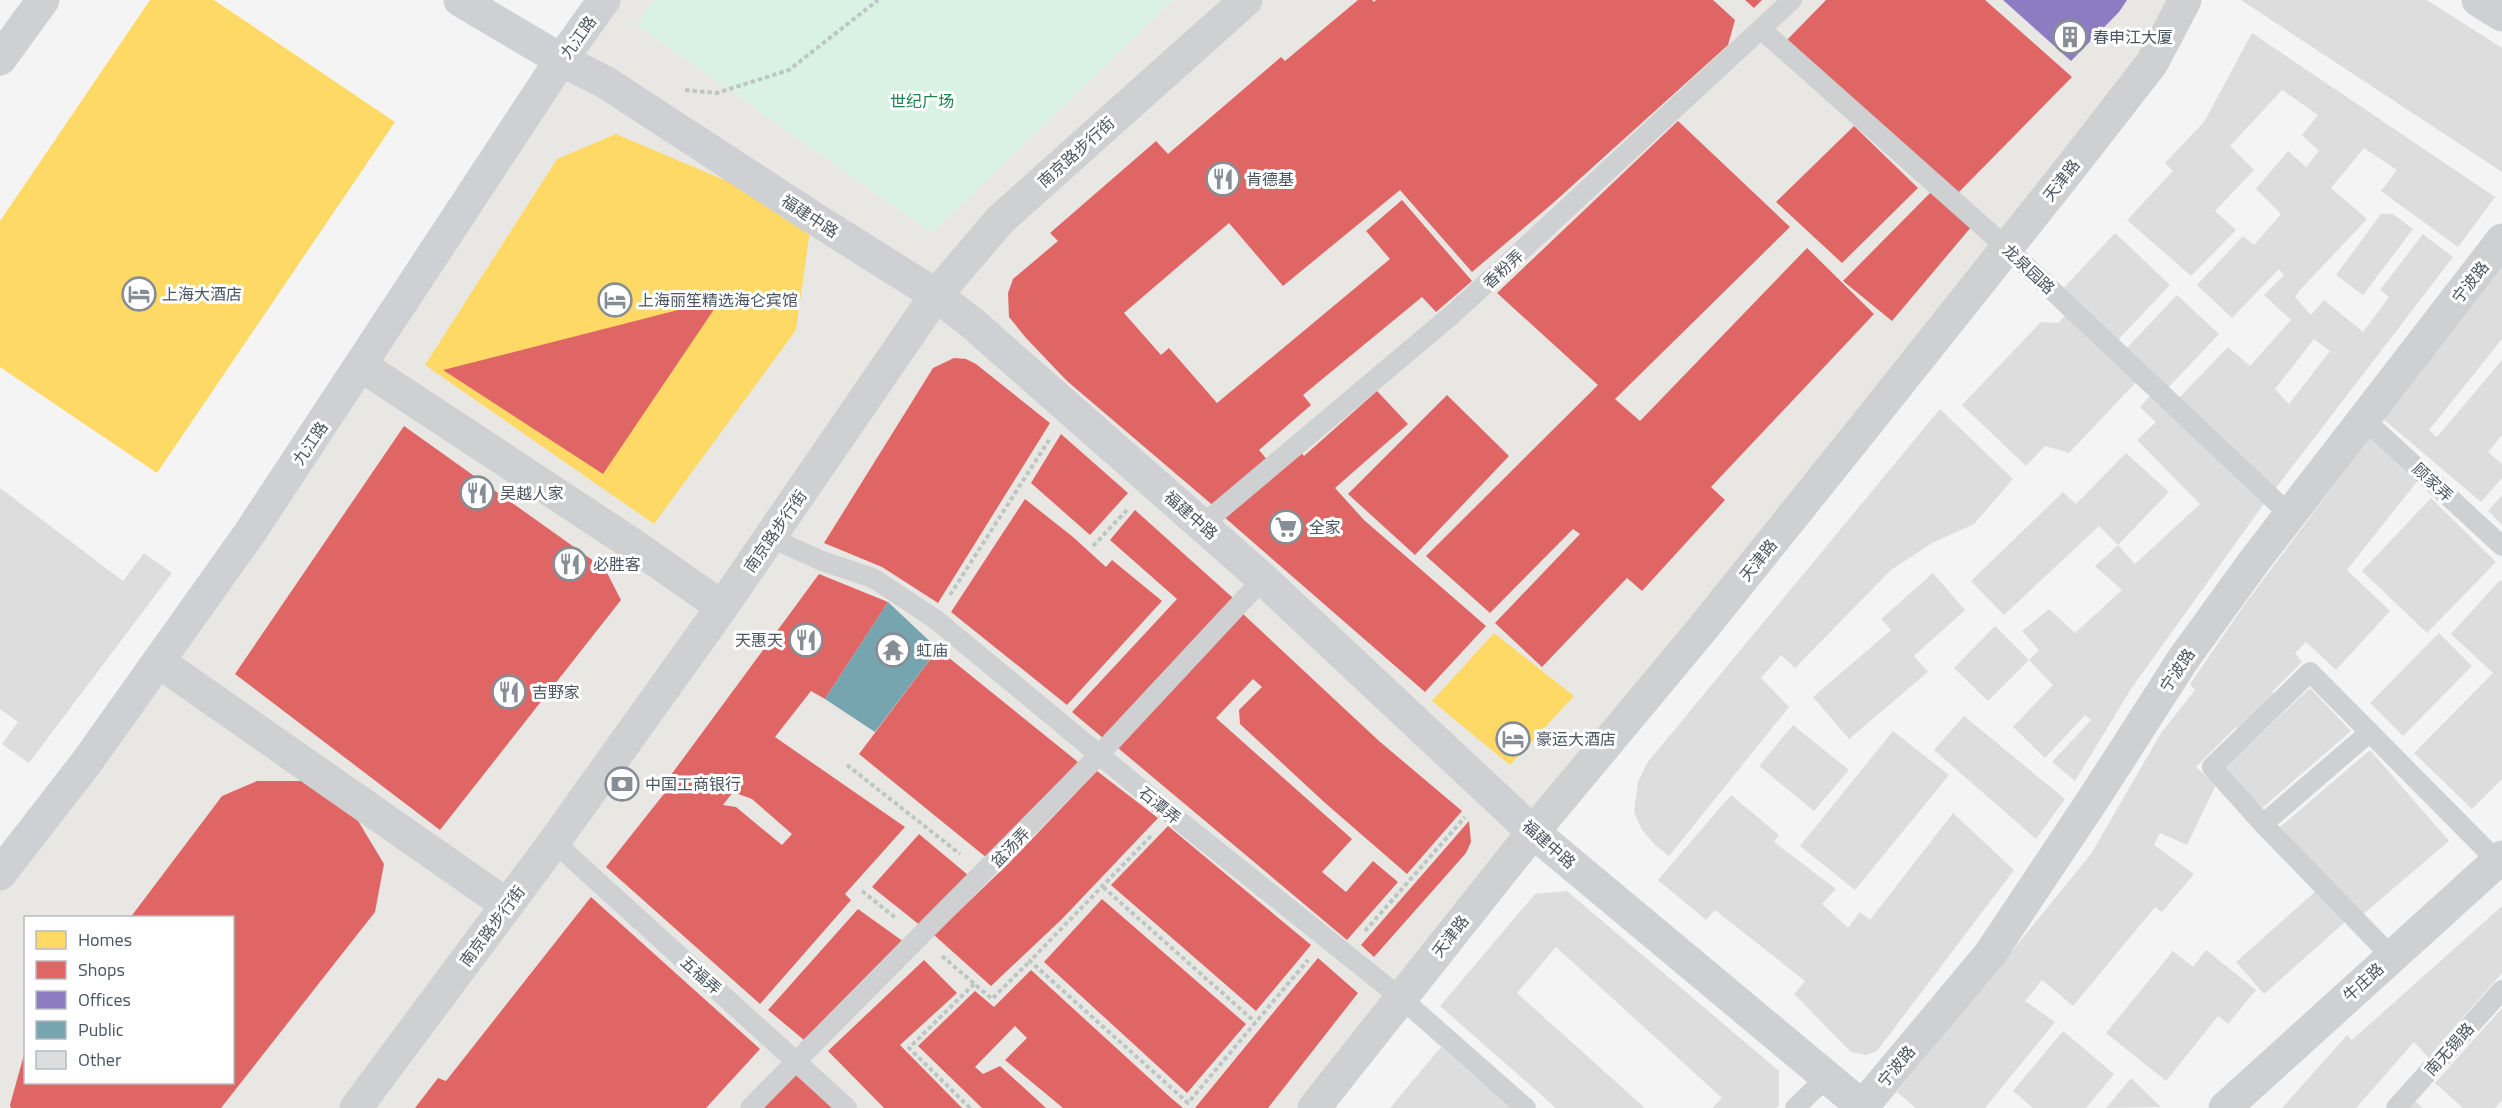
<svg xmlns="http://www.w3.org/2000/svg" width="2502" height="1108" viewBox="0 0 2502 1108" font-family="'Titillium Web','Noto Sans SC',sans-serif">
	<style>
		.commercial { fill: #e8e7e3; fill-rule: evenodd }
		.green { fill: #d9f2e3 }
		.homes { fill: #ffd966 }
		.shops { fill: #e06666; fill-rule: evenodd }
		.offices { fill: #8e7cc3 }
		.public { fill: #76a5af }
		.building { fill: #ddddde; fill-rule: evenodd }
		.lines { fill: none; stroke-linecap: round; stroke-linejoin: round }
		.path { stroke: #bcc7c4; stroke-width: 4; stroke-dasharray: 4.5 3; stroke-linecap: butt }
		.lane { stroke: #ced0d2; stroke-width: 20 }
		.street { stroke: #ced0d2; stroke-width: 33 }
		.secondary { stroke: #ced0d4; stroke-width: 33 }
		.labels { text-anchor: middle; stroke-width: 6; stroke-linejoin: round; paint-order: stroke }
		.street-label { font-size: 16px; fill: #4a5661; stroke: #fff }
		.poi-label { font-size: 16px; fill: #4a5661; stroke: #fff; text-anchor: start }
		.park-label { font-size: 16px; fill: #17864f; stroke: #fff }
	</style>
	<rect width="100%" height="100%" fill="#f4f4f4"/>
	<path class="commercial" d="M 605,0 L 2185,0 L 1314,1108 L 0,1108 L 0,874 ZM 26,918 L 232,918 L 232,1082 L 26,1082 Z"/>
	<path class="green" d="M 654,0 L 1173,0 L 932,233 L 636,24 Z"/>
	<path class="homes" d="M 150,0 L 214,0 L 395,122 L 157,473 L 0,367 L 0,221 Z
		M 616,134 L 812,217 L 796,330 L 654,524 L 425,365 L 557,159 Z
		M 1494,633 L 1574,696 L 1510,765 L 1432,701 Z"/>
	<path class="shops" d="M 1358,0 L 1372,0 L 1374,2 L 1376,0 L 1713,0 L 1735,20 L 1728,45 L 1552,204 L 1472,272 L 1400,190 L 1283,286 L 1229,223 L 1124,313 L 1161,355 L 1169,348 L 1217,403 L 1390,259 L 1366,231 L 1402,200 L 1472,281 L 1436,312 L 1422,297 L 1303,395 L 1311,405 L 1259,450 L 1269,462 L 1216,508 L 1067,381 L 1026,338 L 1009,317 L 1008,293 L 1013,279 L 1058,241 L 1050,233 L 1156,141 L 1168,154 L 1281,57 L 1285,61 Z
		M 1745,0 L 1762,0 L 1754,8 Z
		M 1826,0 L 1985,0 L 2072,77 L 1958,193 L 1785,42 Z
		M 1678,121 L 1790,227 L 1615,399 L 1640,421 L 1807,248 L 1874,314 L 1711,487 L 1725,500 L 1642,591 L 1627,578 L 1542,667 L 1495,623 L 1580,534 L 1573,529 L 1490,613 L 1426,556 L 1598,385 L 1497,293 Z
		M 1854,126 L 1918,188 L 1842,263 L 1776,202 Z
		M 1932,191 L 1972,226 L 1892,321 L 1843,281 Z
		M 721,299 L 603,474 L 443,370 Z
		M 954,358 L 966,359 L 976,364 L 1050,423 L 938,603 L 882,567 L 824,543 L 933,368 Z
		M 1377,391 L 1408,424 L 1335,488 L 1364,520 L 1486,626 L 1425,692 L 1223,516 L 1299,450 L 1304,456 Z
		M 1447,395 L 1509,456 L 1415,555 L 1348,494 Z
		M 404,426 L 605,569 L 621,600 L 440,830 L 235,674 Z
		M 1061,434 L 1128,493 L 1090,535 L 1031,483 Z
		M 1025,499 L 1073,537 L 1106,567 L 1112,560 L 1162,601 L 1067,705 L 951,612 Z
		M 1135,510 L 1233,598 L 1103,738 L 1072,712 L 1177,599 L 1110,540 Z
		M 819,574 L 888,602 L 825,699 L 811,691 L 775,737 L 905,827 L 845,894 L 851,900 L 760,1004 L 606,867 L 671,785 L 668,779 ZM 733,792 L 752,799 L 792,834 L 782,845 L 736,807 L 723,805 Z
		M 1242,613 L 1379,741 L 1462,811 L 1407,874 L 1324,802 L 1240,724 L 1239,710 L 1262,687 L 1253,679 L 1216,718 L 1352,839 L 1322,872 L 1346,892 L 1373,861 L 1398,882 L 1347,940 L 1118,748 Z
		M 938,649 L 1078,762 L 987,858 L 859,754 Z
		M 1097,771 L 1158,818 L 1062,919 L 991,986 L 934,935 L 1008,864 Z
		M 257,781 L 310,781 L 357,819 L 384,864 L 375,912 L 221,1108 L 11,1108 L 10,1105 L 25,1051 L 26,1082 L 232,1082 L 232,918 L 130,918 L 222,796 Z
		M 1469,821 L 1471,842 L 1466,853 L 1374,957 L 1361,945 Z
		M 1168,826 L 1311,945 L 1256,1011 L 1111,885 Z
		M 919,834 L 968,875 L 921,926 L 872,887 Z
		M 591,897 L 760,1049 L 706,1108 L 415,1108 L 438,1078 L 446,1081 Z
		M 1102,899 L 1246,1024 L 1187,1093 L 1044,962 Z
		M 858,909 L 904,942 L 804,1040 L 768,1010 Z
		M 1318,958 L 1358,993 L 1268,1108 L 1195,1108 Z
		M 924,960 L 957,993 L 900,1045 L 962,1108 L 884,1108 L 828,1051 Z
		M 1031,970 L 1171,1098 L 1183,1108 L 1063,1108 L 1005,1060 L 1027,1038 L 1015,1026 L 975,1067 L 983,1074 L 1000,1066 L 1046,1108 L 982,1108 L 918,1046 L 975,991 L 994,1007 Z
		M 795,1074 L 832,1108 L 762,1108 Z"/>
	<path class="offices" d="M 2003,0 L 2127,0 L 2119,12 L 2071,61 Z"/>
	<path class="public" d="M 888,602 L 938,649 L 875,732 L 825,699 Z"/>
	<path class="building" d="M 2241,0 L 2427,0 L 2502,48 L 2502,172 Z
		M 2252,33 L 2495,197 L 2458,247 L 2381,191 L 2397,170 L 2364,148 L 2331,188 L 2367,219 L 2300,290 L 2295,297 L 2311,315 L 2324,300 L 2363,332 L 2389,297 L 2380,290 L 2423,234 L 2453,257 L 2272,493 L 2176,401 L 2228,347 L 2250,366 L 2291,320 L 2264,295 L 2284,275 L 2279,269 L 2232,318 L 2197,285 L 2243,236 L 2254,245 L 2281,214 L 2256,189 L 2288,151 L 2306,167 L 2319,151 L 2302,135 L 2318,115 L 2282,90 L 2230,146 L 2254,170 L 2215,211 L 2236,230 L 2191,276 L 2127,220 L 2173,171 L 2165,163 L 2204,122 ZM 2314,339 L 2330,351 L 2289,404 L 2275,389 Z
		M 2381,214 L 2393,214 L 2413,229 L 2363,295 L 2336,275 Z
		M 2115,233 L 2170,285 L 2115,343 L 2060,292 Z
		M 2502,263 L 2502,339 L 2429,430 L 2437,437 L 2502,360 L 2502,435 L 2488,452 L 2502,464 L 2502,478 L 2481,502 L 2382,418 Z
		M 2177,295 L 2219,334 L 2166,390 L 2124,351 Z
		M 2069,311 L 2140,378 L 2069,453 L 2045,446 L 2026,466 L 1962,405 L 2041,322 L 2058,323 Z
		M 2153,393 L 2268,498 L 2131,689 L 2075,781 L 2052,762 L 2091,720 L 2085,715 L 2045,758 L 2013,727 L 2053,685 L 2029,660 L 1988,701 L 1954,668 L 1995,626 L 2029,660 L 2039,650 L 2022,631 L 2049,609 L 2075,633 L 2122,590 L 2095,566 L 2118,545 L 2135,564 L 2200,504 L 2137,440 L 2156,422 L 2140,407 Z
		M 1940,409 L 2013,479 L 1974,524 L 1932,543 L 1891,570 L 1795,668 L 1781,655 L 1761,678 L 1789,707 L 1669,856 L 1655,845 L 1642,830 L 1634,812 L 1638,782 L 1647,763 Z
		M 2370,437 L 2419,479 L 2347,570 L 2390,611 L 2336,670 L 2306,642 L 2295,653 L 2302,662 L 2272,692 L 2278,697 L 2242,732 L 2236,727 L 2196,767 L 2216,785 L 2187,845 L 2160,833 L 2154,845 L 2194,874 L 2162,912 L 2155,907 L 2073,1006 L 2042,980 L 2025,1001 L 2055,1022 L 1985,1108 L 1916,1108 L 1897,1092 L 2091,854 L 2161,733 L 2195,690 L 2190,684 L 2245,604 Z
		M 2126,453 L 2169,492 L 2118,545 L 2099,526 L 2004,615 L 1971,581 L 2063,492 L 2076,504 Z
		M 0,488 L 123,581 L 144,553 L 172,573 L 29,763 L 2,744 L 18,722 L 0,709 Z
		M 2502,495 L 2502,525 L 2488,511 Z
		M 2431,498 L 2496,562 L 2427,633 L 2362,571 Z
		M 1933,573 L 1965,610 L 1914,656 L 1928,672 L 1849,739 L 1813,697 L 1891,630 L 1881,619 Z
		M 2500,580 L 2502,582 L 2502,779 L 2472,809 L 2414,753 L 2493,673 L 2451,634 Z
		M 2439,633 L 2472,666 L 2403,736 L 2370,703 Z
		M 2310,688 L 2351,731 L 2261,809 L 2221,771 Z
		M 1964,716 L 2065,799 L 2036,839 L 1934,750 Z
		M 1793,725 L 1849,770 L 1814,811 L 1759,766 Z
		M 1893,731 L 1949,775 L 1855,890 L 1800,846 Z
		M 2370,750 L 2449,841 L 2361,916 L 2279,828 Z
		M 1731,795 L 1779,835 L 1774,842 L 1836,889 L 1822,904 L 1848,928 L 1860,912 L 1870,920 L 1953,813 L 2014,870 L 1877,1051 L 1866,1055 L 1851,1052 L 1794,994 L 1805,981 L 1715,910 L 1706,920 L 1658,880 Z
		M 2318,889 L 2346,921 L 2264,994 L 2236,962 Z
		M 1567,891 L 1779,1071 L 1779,1105 L 1776,1108 L 1712,1108 L 1722,1098 L 1556,947 L 1517,993 L 1645,1108 L 1556,1108 L 1440,1006 L 1535,894 Z
		M 2502,906 L 2502,973 L 2428,1057 L 2414,1042 L 2356,1108 L 2282,1108 L 2347,1035 L 2352,1040 Z
		M 2206,950 L 2256,990 L 2228,1024 L 2218,1016 L 2166,1081 L 2106,1033 L 2173,951 L 2193,967 Z
		M 2502,1008 L 2502,1100 L 2495,1108 L 2463,1108 L 2435,1083 Z
		M 2063,1031 L 2114,1074 L 2086,1108 L 2033,1108 L 2013,1091 Z
		M 1441,1047 L 1473,1075 L 1514,1108 L 1390,1108 Z
		M 2131,1078 L 2161,1107 L 2106,1108 Z
		M 2415,1101 L 2423,1108 L 2408,1108 Z"/>
	<g class="lines">
		<path class="path" d="M 685,90 L 717,93 L 789,70 L 878,0
			M 1093,546 L 1128,509
			M 950,595 L 1049,440
			M 847,765 L 960,854
			M 1151,836 L 1030,961 L 1188,1103 L 1308,960
			M 1103,887 L 1255,1022
			M 862,891 L 897,919
			M 1365,931 L 1465,817
			M 942,956 L 992,999 L 1030,961
			M 970,1108 L 909,1048 L 975,983"/>
		<path class="lane" d="M 1762,30 L 2007,248 L 2290,515
			M 2364,419 L 2502,546
			M 1202,525 L 1454,313 L 1792,0
			M 771,538 L 822,561 L 873,578 L 935,619 L 1171,814 L 1401,998 L 1526,1108
			M 2263,824 L 2370,732
			M 554,842 L 847,1108
			M 2391,956 L 2263,824 L 2212,767 L 2310,672 L 2502,866
			M 750,1108 L 1099,755 L 1263,579
			M 1795,1108 L 1827,1077
			M 2396,1108 L 2502,990"/>
		<path class="street" d="M 0,59 L 43,0
			M 362,366 L 632,544 L 722,607
			M 159,662 L 507,905
			M 1862,1107 L 1990,954 L 2096,795 L 2184,658 L 2255,560 L 2502,240
			M 356,1108 L 554,842 L 722,607 L 936,295 L 1000,220 L 1246,0
			M 1314,1108 L 1533,832 L 1703,628 L 1869,421 L 2068,171 L 2152,63 L 2185,0
			M 2225,1108 L 2502,857"/>
		<path class="secondary" d="M 460,0 L 561,60 L 605,82 L 812,217 L 936,295 L 972,323 L 1263,579 L 1533,832 L 1864,1108
			M 2478,0 L 2502,15
			M 0,874 L 86,763 L 249,534 L 561,60 L 604,0"/>
	</g>
	<defs>
		<symbol id="building-ring" viewBox="-11 -11 22 22"><circle r="9.5" fill="#fff" stroke="#868d94" stroke-width="1.5"/><path d="M-4-6H4V6H1V3H-1V6H-4ZM-2.5-4.3h1.7v1.8h-1.7ZM.8-4.3h1.7v1.8H.8ZM-2.5-1h1.7V.8h-1.7ZM.8-1h1.7V.8H.8Z" fill="#868d94"/></symbol>
		<symbol id="restaurant-ring" viewBox="-11 -11 22 22"><circle r="9.5" fill="#fff" stroke="#868d94" stroke-width="1.5"/><path d="M-5-6h1v4h1v-4h1v4h1v-4h1v5L-1.5 .5V6h-2V.5L-5-1ZM5-6V6H3V1.5H1.5Q1.5-4 5-6Z" fill="#868d94"/></symbol>
		<symbol id="hotel-ring" viewBox="-11 -11 22 22"><circle r="9.5" fill="#fff" stroke="#868d94" stroke-width="1.5"/><path d="M-6-4.5h1.5V1H6V5H4.5V3h-9V5H-6ZM-4 0a1.8 1.8 0 1 1 3.6 0ZM.5 0V-2.5h3Q6-2.5 6 0Z" fill="#868d94"/></symbol>
		<symbol id="supermarket-ring" viewBox="-11 -11 22 22"><circle r="9.5" fill="#fff" stroke="#868d94" stroke-width="1.5"/><path d="M-6-5.5h2.5l.6 2H6L4.5 2H-2.5L-4.4-4H-6ZM-1.5 3.2a1.3 1.3 0 1 0 .1 0ZM3 3.2a1.3 1.3 0 1 0 .1 0Z" fill="#868d94"/></symbol>
		<symbol id="temple-ring" viewBox="-11 -11 22 22"><circle r="9.5" fill="#fff" stroke="#868d94" stroke-width="1.5"/><path d="M0-6L5-2H3V0L6.5 2.5H4V6H1.5V3h-3V6H-4V2.5H-6.5L-3 0V-2H-5Z" fill="#868d94"/></symbol>
		<symbol id="bank-ring" viewBox="-11 -11 22 22"><circle r="9.5" fill="#fff" stroke="#868d94" stroke-width="1.5"/><path d="M-6-4H6V4H-6ZM0-2.3a2.3 2.3 0 1 0 0 4.6a2.3 2.3 0 1 0 0-4.6Z" fill="#868d94"/></symbol>
	</defs>
	<g fill-rule="evenodd">
		<use href="#building-ring" x="2051" y="18" width="38" height="38"/>
		<use href="#restaurant-ring" x="1204" y="160" width="38" height="38"/>
		<use href="#hotel-ring" x="120" y="275" width="38" height="38"/>
		<use href="#hotel-ring" x="596" y="281" width="38" height="38"/>
		<use href="#restaurant-ring" x="458" y="474" width="38" height="38"/>
		<use href="#supermarket-ring" x="1267" y="508" width="38" height="38"/>
		<use href="#restaurant-ring" x="551" y="545" width="38" height="38"/>
		<use href="#restaurant-ring" x="787" y="621" width="38" height="38"/>
		<use href="#temple-ring" x="874" y="631" width="38" height="38"/>
		<use href="#restaurant-ring" x="490" y="673" width="38" height="38"/>
		<use href="#hotel-ring" x="1494" y="720" width="38" height="38"/>
		<use href="#bank-ring" x="603" y="765" width="38" height="38"/>
	</g>
	<g class="labels">
		<g class="street-label">
			<text transform="translate(578 37) rotate(-54)" y="6">九江路</text>
			<text transform="translate(1076 152) rotate(-42)" y="6">南京路步行街</text>
			<text transform="translate(2061 180) rotate(-52)" y="6">天津路</text>
			<text transform="translate(810 216) rotate(33)" y="6">福建中路</text>
			<text transform="translate(1503 269) rotate(-43)" y="6">香粉弄</text>
			<text transform="translate(2029 269) rotate(43)" y="6">龙泉园路</text>
			<text transform="translate(2470 282) rotate(-52)" y="6">宁波路</text>
			<text transform="translate(310 443) rotate(-56)" y="6">九江路</text>
			<text transform="translate(2433 482) rotate(43)" y="6">顾家弄</text>
			<text transform="translate(1191 515) rotate(41)" y="6">福建中路</text>
			<text transform="translate(775 531) rotate(-55)" y="6">南京路步行街</text>
			<text transform="translate(1758 560) rotate(-51)" y="6">天津路</text>
			<text transform="translate(2177 670) rotate(-56)" y="6">宁波路</text>
			<text transform="translate(1160 805) rotate(39)" y="6">石潭弄</text>
			<text transform="translate(1549 844) rotate(41)" y="6">福建中路</text>
			<text transform="translate(1010 847) rotate(-46)" y="6">盆汤弄</text>
			<text transform="translate(492 926) rotate(-53)" y="6">南京路步行街</text>
			<text transform="translate(1450 936) rotate(-52)" y="6">天津路</text>
			<text transform="translate(701 975) rotate(42)" y="6">五福弄</text>
			<text transform="translate(2363 982) rotate(-42)" y="6">牛庄路</text>
			<text transform="translate(2449 1049) rotate(-48)" y="6">南无锡路</text>
			<text transform="translate(1896 1066) rotate(-50)" y="6">宁波路</text>
		</g>
		<g class="poi-label">
			<text x="2093" y="43">春申江大厦</text>
			<text x="1246" y="185">肯德基</text>
			<text x="162" y="300">上海大酒店</text>
			<text x="638" y="306">上海丽笙精选海仑宾馆</text>
			<text x="500" y="499">吴越人家</text>
			<text x="1309" y="533">全家</text>
			<text x="593" y="570">必胜客</text>
			<text x="783" y="646" text-anchor="end">天惠天</text>
			<text x="916" y="656">虹庙</text>
			<text x="532" y="698">吉野家</text>
			<text x="1536" y="745">豪运大酒店</text>
			<text x="645" y="790">中国工商银行</text>
		</g>
		<g class="park-label">
			<text x="922" y="107">世纪广场</text>
		</g>
	</g>
	<rect x="24" y="916" width="210" height="168" fill="#ffffff" stroke="#b7bbc0" stroke-width="1.5"/>
	<rect x="36" y="931" width="30" height="18" fill="#ffd966" stroke="#b7bbc0" stroke-width="1.5"/>
	<text x="78" y="946" font-size="18" fill="#4a5661">Homes</text>
	<rect x="36" y="961" width="30" height="18" fill="#e06666" stroke="#b7bbc0" stroke-width="1.5"/>
	<text x="78" y="976" font-size="18" fill="#4a5661">Shops</text>
	<rect x="36" y="991" width="30" height="18" fill="#8e7cc3" stroke="#b7bbc0" stroke-width="1.5"/>
	<text x="78" y="1006" font-size="18" fill="#4a5661">Offices</text>
	<rect x="36" y="1021" width="30" height="18" fill="#76a5af" stroke="#b7bbc0" stroke-width="1.5"/>
	<text x="78" y="1036" font-size="18" fill="#4a5661">Public</text>
	<rect x="36" y="1051" width="30" height="18" fill="#ddddde" stroke="#b7bbc0" stroke-width="1.5"/>
	<text x="78" y="1066" font-size="18" fill="#4a5661">Other</text>
</svg>
